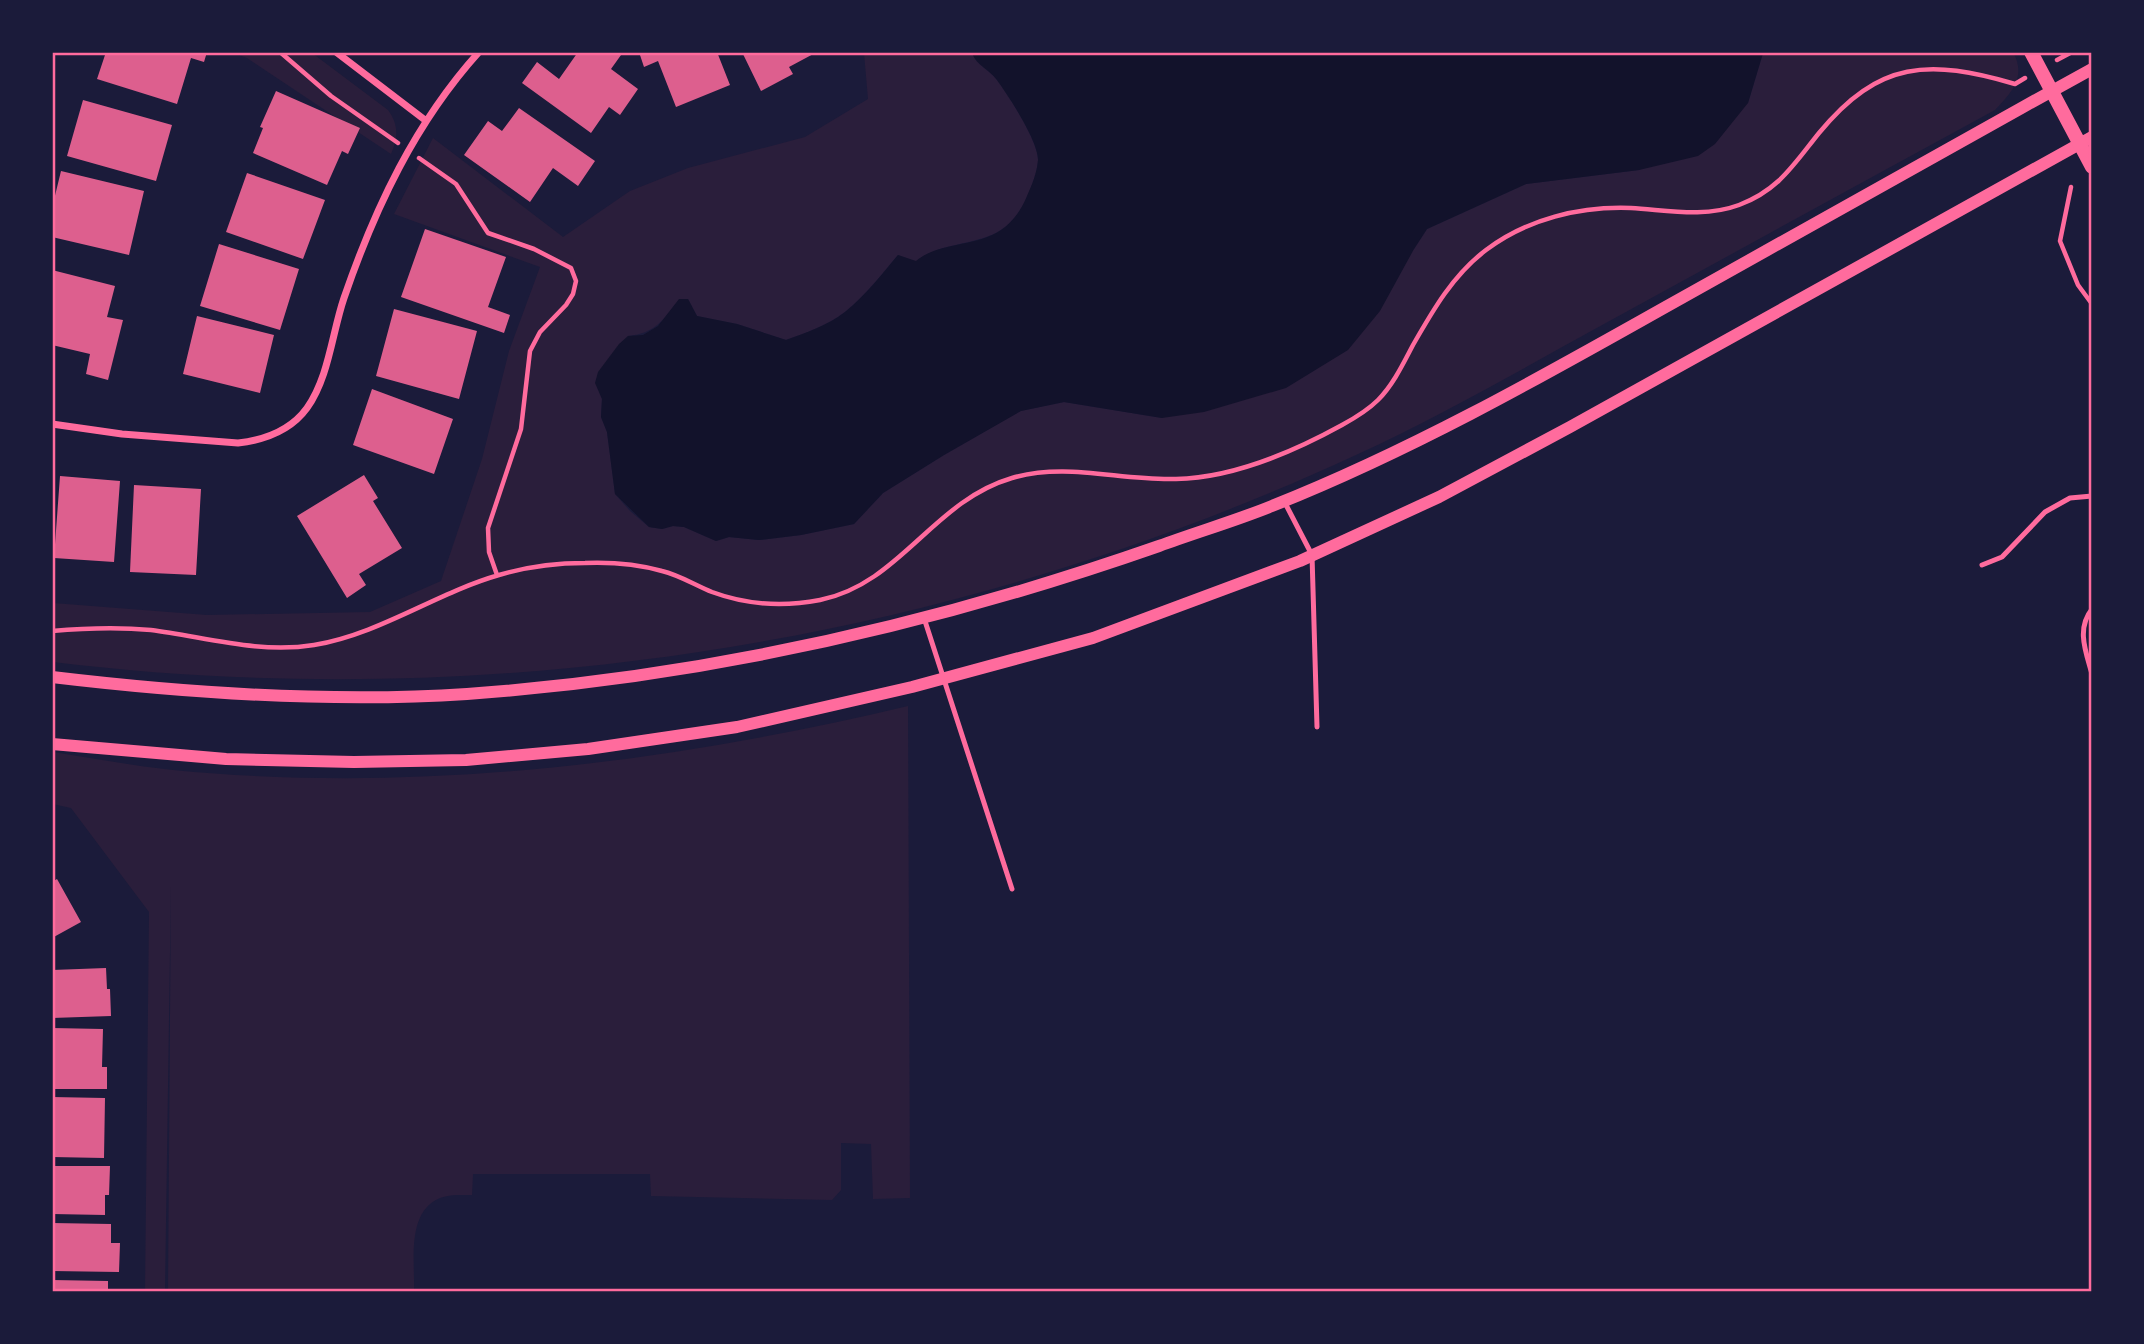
<svg xmlns="http://www.w3.org/2000/svg" width="2144" height="1344" viewBox="0 0 2144 1344" font-family="'PT Sans Narrow',sans-serif">
	<style>
		.green { fill: #2a1e3b }
		.water { fill: #12122b }
		.building { fill: #dd5f8e }
		.lines { fill: none; stroke-linecap: round; stroke-linejoin: round }
		.path { stroke: #ff6b9d; stroke-width: 4.5 }
		.service { stroke: #ff6b9d; stroke-width: 5 }
		.minor { stroke: #ff6b9d; stroke-width: 7 }
		.tertiary { stroke: #ff6b9d; stroke-width: 12 }
		.secondary { stroke: #ff6b9d; stroke-width: 14 }
		.neatline { fill: none; stroke: #ff6b9d; stroke-width: 2.5 }
	</style>
	<rect width="100%" height="100%" fill="#1b1b3a"/>
	<path class="green" d="M 2013,52 C 2027,77 2011,93 1995,110 C 1864,181 1734,253 1604,324 C 1522,369 1441,416 1356,455 C 953,642 494,716 53,662 L 53,603 L 207,615 L 370,612 L 441,581 L 482,459 L 509,351 L 540,267 L 394,214 L 433,138 L 563,237 L 630,191 L 688,168 L 805,137 L 868,99 L 864,53 L 972,53 C 977,66 989,69 997,80 C 1008,95 1039,142 1038,161 C 1037,173 1032,185 1027,197 C 1022,209 1013,222 1001,230 C 976,246 938,242 916,262 L 898,255 C 882,274 865,296 845,312 C 828,325 806,333 786,340 L 737,324 L 697,316 L 688,299 L 680,299 C 663,320 656,333 628,336 L 596,383 L 602,399 L 601,417 L 607,432 L 615,494 L 630,511 L 649,527 L 662,529 L 673,526 L 684,527 L 716,541 L 729,537 L 759,540 L 801,535 L 854,524 L 883,493 L 944,455 L 1020,411 L 1064,402 L 1162,418 L 1414,249 L 1427,229 L 1526,184 L 1639,170 L 1748,103 L 1763,53 Z
		M 234,53 L 312,53 L 388,110 C 399,125 398,138 391,154 L 247,58 Z
		M 908,706 L 910,1198 L 873,1199 L 871,1144 L 841,1143 L 841,1190 L 832,1200 L 651,1196 L 650,1174 L 473,1174 L 472,1195 C 462,1195 450,1194 440,1198 C 406,1212 415,1262 414,1291 L 168,1291 L 171,884 L 165,1291 L 145,1291 L 149,912 L 71,808 L 53,804 L 53,752 C 93,758 133,766 173,770 C 420,794 668,763 908,706 Z"/>
	<path class="water" d="M 972,53 L 972,52 L 1763,53 L 1748,103 L 1715,144 L 1698,156 L 1639,170 L 1526,184 L 1427,229 L 1414,249 L 1380,311 L 1348,350 L 1286,388 L 1204,412 L 1162,418 L 1064,402 L 1021,411 L 944,455 L 883,493 L 854,524 L 801,535 L 759,540 L 729,537 L 716,541 L 684,527 L 673,526 L 662,529 L 649,527 L 615,494 L 607,432 L 601,417 L 602,399 L 595,383 L 598,372 L 619,344 L 628,336 L 643,335 L 658,326 L 679,299 L 688,299 L 697,316 L 737,324 L 786,340 C 806,333 828,325 845,312 C 865,296 882,274 898,255 L 916,261 C 938,242 976,247 1001,230 C 1013,222 1022,209 1027,196 C 1032,185 1037,173 1038,160 C 1039,142 1008,95 997,80 C 989,69 977,66 972,53 Z"/>
	<path class="building" d="M 106,52 L 207,52 L 204,62 L 191,58 L 177,104 L 97,79 Z
		M 578,52 L 619,52 L 621,55 L 611,69 L 638,89 L 620,115 L 609,107 L 591,133 L 522,83 L 537,62 L 559,79 Z
		M 639,52 L 717,52 L 730,85 L 676,107 L 658,61 L 644,67 Z
		M 742,52 L 817,52 L 789,67 L 793,74 L 761,91 Z
		M 276,91 L 360,128 L 348,154 L 342,151 L 327,185 L 253,153 L 263,128 L 260,127 Z
		M 83,100 L 172,125 L 156,181 L 67,156 Z
		M 519,108 L 595,161 L 578,186 L 553,168 L 530,202 L 464,155 L 488,121 L 502,131 Z
		M 61,171 L 144,191 L 129,255 L 52,237 L 52,208 Z
		M 247,173 L 325,200 L 303,259 L 226,232 Z
		M 425,229 L 506,257 L 488,307 L 510,315 L 504,333 L 401,297 Z
		M 219,244 L 299,269 L 280,330 L 200,306 Z
		M 52,270 L 115,286 L 107,317 L 123,320 L 108,380 L 86,374 L 90,354 L 52,345 Z
		M 394,309 L 477,331 L 459,399 L 376,376 Z
		M 197,316 L 274,335 L 260,393 L 183,374 Z
		M 372,389 L 453,419 L 434,474 L 353,445 Z
		M 364,475 L 378,498 L 373,501 L 402,548 L 359,574 L 366,585 L 347,598 L 297,516 Z
		M 60,476 L 120,481 L 114,562 L 54,558 Z
		M 134,485 L 201,489 L 196,575 L 130,572 Z
		M 57,879 L 81,922 L 52,938 L 52,882 Z
		M 106,968 L 107,989 L 110,989 L 111,1016 L 52,1018 L 52,970 Z
		M 52,1028 L 103,1029 L 102,1067 L 107,1067 L 107,1089 L 52,1089 Z
		M 52,1097 L 105,1098 L 104,1158 L 52,1157 Z
		M 52,1166 L 110,1166 L 109,1195 L 105,1195 L 105,1215 L 52,1214 Z
		M 52,1223 L 111,1224 L 111,1243 L 120,1243 L 119,1272 L 52,1271 Z
		M 52,1280 L 108,1281 L 108,1292 L 52,1292 Z"/>
	<g class="lines">
		<path class="path" d="M 280,52 L 331,96 L 398,143
			M 2057,60 L 2072,52
			M 419,158 L 456,184 L 488,233 L 534,249 L 571,268 L 576,281 L 573,294 L 566,305 L 540,332 L 530,351 L 521,429 L 488,528 L 489,552 L 497,575
			M 2071,187 L 2060,241 L 2078,285 L 2092,304
			M 52,631 C 86,628 118,627 151,630 C 205,637 259,654 314,645 C 380,634 436,593 499,575 C 526,567 557,563 585,563 C 611,562 637,564 662,571 C 679,575 695,585 712,592 C 747,605 783,607 820,600 C 900,584 933,501 1012,478 C 1067,462 1120,481 1176,479 C 1232,478 1293,452 1342,425 C 1353,419 1368,410 1378,400 C 1393,385 1403,364 1413,345 C 1433,310 1453,275 1486,250 C 1527,219 1580,206 1631,208 C 1667,210 1704,218 1739,205 C 1779,190 1794,164 1819,133 C 1879,60 1929,59 2015,84 L 2025,78"/>
		<path class="service" d="M 1284,501 L 1312,555 L 1317,727
			M 1982,565 L 2002,557 L 2045,512 L 2070,498 L 2092,496
			M 2092,609 C 2076,629 2086,652 2092,674
			M 924,618 L 1012,889"/>
		<path class="minor" d="M 336,52 L 425,120
			M 52,424 L 122,434 L 238,443 C 264,440 291,430 307,408 C 329,377 332,333 344,298 C 375,208 415,123 479,52"/>
		<path class="tertiary" d="M 52,677 C 186,693 332,703 467,694 C 703,677 936,624 1159,546 C 1197,532 1235,521 1272,506 C 1408,452 1536,380 1662,309 C 1805,229 1948,148 2092,69
			M 52,744 L 226,759 L 354,762 L 466,760 L 588,749 L 737,727 L 912,687 L 1093,638 L 1300,561 L 1439,497 L 1570,427 L 2092,137"/>
		<path class="secondary" d="M 2031,52 L 2092,167"/>
	</g>
	<rect width="2144" height="1344" fill="none" stroke="#1b1b3a" stroke-width="108"/>
	<rect x="54" y="54" width="2036" height="1236" class="neatline"/>
</svg>
